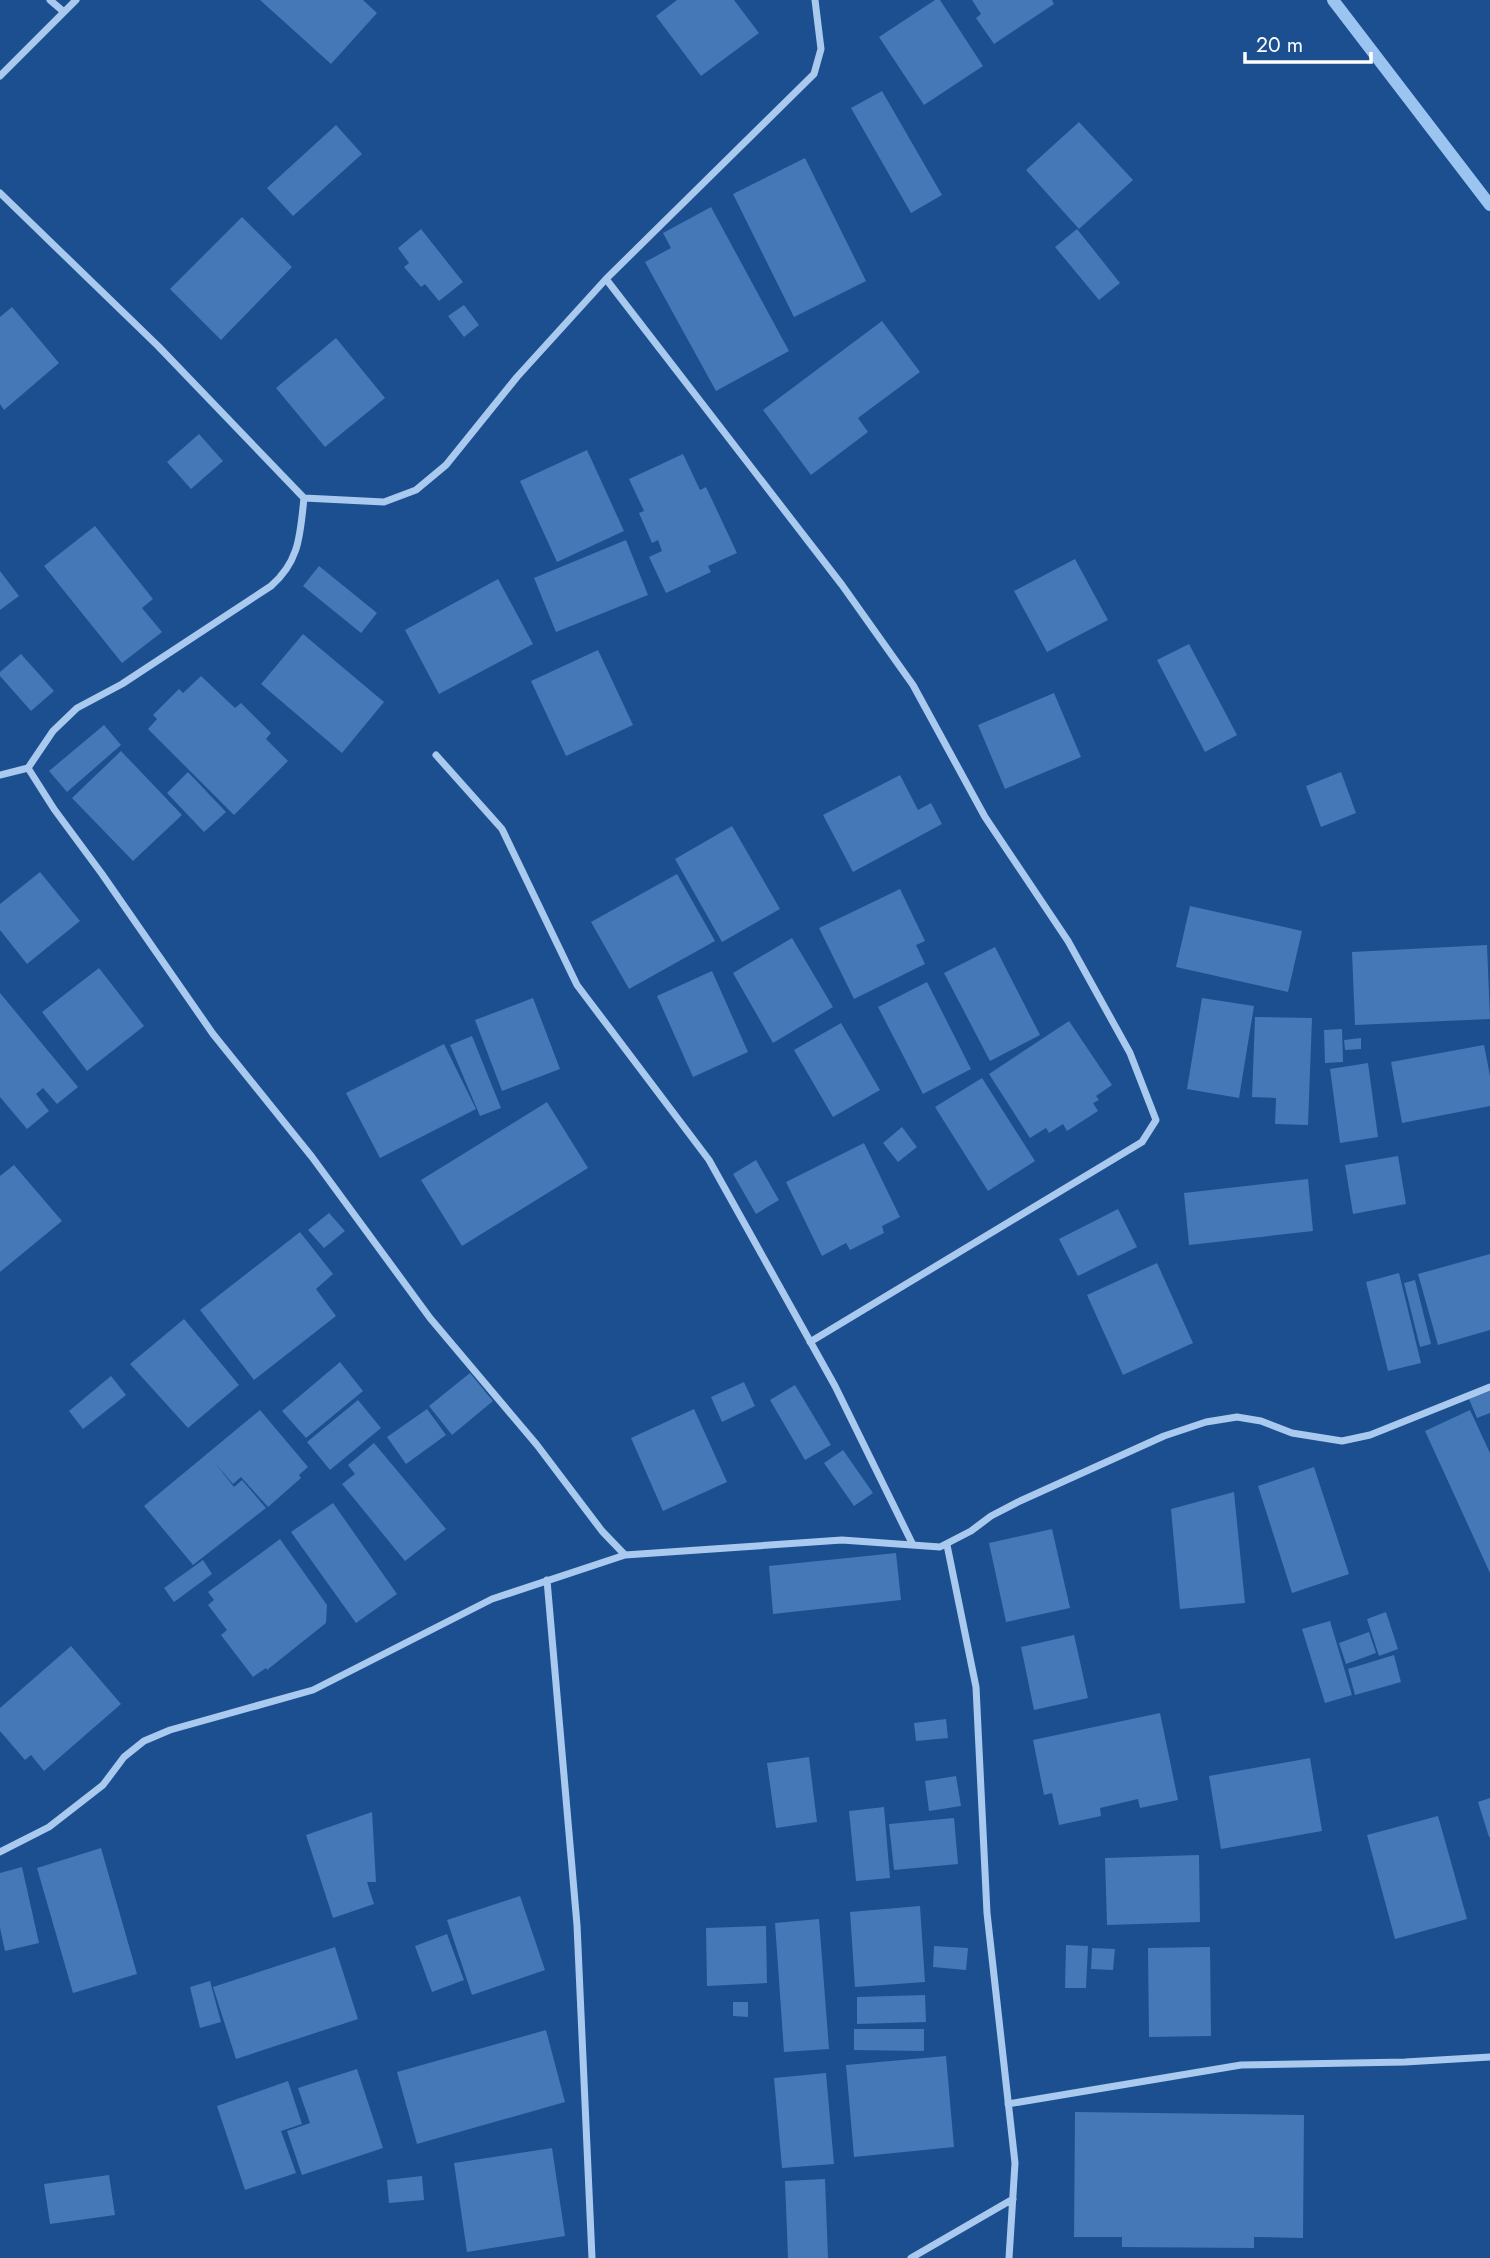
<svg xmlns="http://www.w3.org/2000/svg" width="1490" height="2258" viewBox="0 0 1490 2258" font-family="Jost,sans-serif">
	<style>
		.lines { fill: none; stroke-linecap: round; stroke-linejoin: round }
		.stream { stroke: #9cc4f0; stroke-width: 12 }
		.building { fill: #4478b7 }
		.street { stroke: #a9c9ee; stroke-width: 7 }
	</style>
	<rect width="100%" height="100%" fill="#1b4f8f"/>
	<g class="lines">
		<path class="stream" d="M 1333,0 L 1490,205"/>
	</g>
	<path class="building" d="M 260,0 L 363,0 L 377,13 L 331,64 Z
		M 677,0 L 734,0 L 759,33 L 701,76 L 656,16 Z
		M 935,0 L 940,0 L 983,66 L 924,105 L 879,37 Z
		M 972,0 L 1052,0 L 1054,4 L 994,44 L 976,18 L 981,14 Z
		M 882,91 L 942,195 L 911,213 L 851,108 Z
		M 1079,122 L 1133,180 L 1079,229 L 1026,170 Z
		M 336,125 L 362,154 L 293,216 L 267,188 Z
		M 805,158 L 866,281 L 794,317 L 733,194 Z
		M 711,207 L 789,351 L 716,391 L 645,262 L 671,248 L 663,233 Z
		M 242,217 L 292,267 L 221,340 L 170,289 Z
		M 421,229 L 463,282 L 439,301 L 425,284 L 421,287 L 404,267 L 409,263 L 398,248 Z
		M 1077,229 L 1120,283 L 1099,300 L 1055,247 Z
		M 464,305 L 479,325 L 464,337 L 448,316 Z
		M 12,307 L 59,363 L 4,410 L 0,404 L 0,317 Z
		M 882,321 L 920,372 L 858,418 L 868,432 L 811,475 L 763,410 Z
		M 336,338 L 385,398 L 325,447 L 276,388 Z
		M 199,434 L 223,461 L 191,489 L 167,462 Z
		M 587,450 L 624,531 L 557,562 L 520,481 Z
		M 683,454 L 700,490 L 706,487 L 737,553 L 708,566 L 711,572 L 666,593 L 649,557 L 662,551 L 658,540 L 652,543 L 639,513 L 644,511 L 629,479 Z
		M 95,526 L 153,599 L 142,608 L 162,632 L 122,663 L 44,566 Z
		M 626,540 L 648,595 L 556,632 L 534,578 Z
		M 1075,559 L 1108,620 L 1047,652 L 1014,591 Z
		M 319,566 L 377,613 L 361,633 L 303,586 Z
		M 0,571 L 19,596 L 0,610 Z
		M 498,579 L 533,644 L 439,694 L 405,630 Z
		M 303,634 L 384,702 L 342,753 L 261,684 Z
		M 1189,644 L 1237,735 L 1205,752 L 1157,660 Z
		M 598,650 L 633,725 L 566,756 L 531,681 Z
		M 21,654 L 54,691 L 31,711 L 0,676 L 0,672 Z
		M 201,676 L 235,708 L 241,703 L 271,733 L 266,739 L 288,761 L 234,815 L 148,729 L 157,719 L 153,715 L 179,689 L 183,693 Z
		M 1054,693 L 1081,757 L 1005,789 L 978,725 Z
		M 104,725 L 121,745 L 67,792 L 49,771 Z
		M 121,751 L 182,815 L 133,861 L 72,798 Z
		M 188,772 L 226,812 L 204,832 L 167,793 Z
		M 1341,772 L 1356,813 L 1321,827 L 1306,786 Z
		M 900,775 L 918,810 L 931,803 L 942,824 L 853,872 L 823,815 Z
		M 732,826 L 780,909 L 722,942 L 675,859 Z
		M 40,872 L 80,921 L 27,964 L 0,930 L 0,904 Z
		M 677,874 L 715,941 L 629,989 L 591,922 Z
		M 900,889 L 925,941 L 916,945 L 925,964 L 854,999 L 819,928 Z
		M 1190,906 L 1302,931 L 1288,992 L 1176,967 Z
		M 792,938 L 833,1007 L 773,1043 L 733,973 Z
		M 1487,945 L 1490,1019 L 1355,1025 L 1352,952 Z
		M 995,947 L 1040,1035 L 990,1061 L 944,973 Z
		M 99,968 L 144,1026 L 87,1071 L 42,1012 Z
		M 712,971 L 748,1052 L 693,1077 L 657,996 Z
		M 927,982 L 971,1069 L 923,1094 L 878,1007 Z
		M 0,993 L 78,1087 L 57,1104 L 43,1088 L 36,1094 L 49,1111 L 27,1129 L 0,1097 Z
		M 533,998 L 560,1069 L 502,1091 L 475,1020 Z
		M 1202,998 L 1254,1006 L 1239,1098 L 1187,1089 Z
		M 1255,1017 L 1312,1018 L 1308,1125 L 1275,1124 L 1276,1098 L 1252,1097 Z
		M 1069,1021 L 1112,1085 L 1096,1096 L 1099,1100 L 1093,1103 L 1098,1111 L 1067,1131 L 1063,1124 L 1049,1133 L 1046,1128 L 1030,1138 L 989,1074 Z
		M 841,1023 L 880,1090 L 833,1117 L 794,1050 Z
		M 1342,1029 L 1343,1062 L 1325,1063 L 1324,1030 Z
		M 472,1036 L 501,1108 L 480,1116 L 450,1045 Z
		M 1361,1038 L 1361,1049 L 1345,1050 L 1344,1040 Z
		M 444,1044 L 476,1109 L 380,1158 L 346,1093 Z
		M 1484,1045 L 1490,1076 L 1490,1106 L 1402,1123 L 1391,1062 Z
		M 1368,1063 L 1378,1137 L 1340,1143 L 1330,1069 Z
		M 982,1078 L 1035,1161 L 988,1191 L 935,1107 Z
		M 547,1102 L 588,1168 L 462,1246 L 421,1180 Z
		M 902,1127 L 917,1147 L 898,1162 L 883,1143 Z
		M 864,1143 L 900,1217 L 882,1226 L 884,1233 L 850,1250 L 846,1243 L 822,1256 L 786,1182 Z
		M 1398,1156 L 1406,1204 L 1353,1214 L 1345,1165 Z
		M 756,1160 L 779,1200 L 756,1214 L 733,1174 Z
		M 14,1165 L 62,1221 L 0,1272 L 0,1176 Z
		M 1308,1179 L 1313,1231 L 1189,1245 L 1184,1193 Z
		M 1118,1209 L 1137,1247 L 1078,1276 L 1059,1239 Z
		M 329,1213 L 345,1231 L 324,1248 L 308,1230 Z
		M 300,1232 L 333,1274 L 316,1289 L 336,1316 L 254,1380 L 200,1310 Z
		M 1490,1254 L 1490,1330 L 1438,1345 L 1418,1274 Z
		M 1157,1263 L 1193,1343 L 1123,1375 L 1087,1295 Z
		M 1399,1273 L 1421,1363 L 1388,1371 L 1366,1282 Z
		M 1415,1280 L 1431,1344 L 1420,1347 L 1404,1283 Z
		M 184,1319 L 239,1385 L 188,1428 L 130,1364 Z
		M 340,1362 L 363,1391 L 306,1438 L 282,1411 Z
		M 470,1373 L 493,1401 L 452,1435 L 429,1406 Z
		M 111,1376 L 126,1395 L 83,1429 L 69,1411 Z
		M 744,1382 L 755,1406 L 722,1422 L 711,1397 Z
		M 795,1385 L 831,1445 L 805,1460 L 770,1400 Z
		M 1490,1391 L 1490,1413 L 1477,1418 L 1469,1399 Z
		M 358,1400 L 381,1428 L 330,1470 L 307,1442 Z
		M 427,1409 L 446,1435 L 406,1464 L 387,1437 Z
		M 694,1409 L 727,1482 L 663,1511 L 631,1438 Z
		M 260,1410 L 308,1467 L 299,1475 L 301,1478 L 268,1507 L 241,1477 L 233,1484 L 215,1463 L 234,1487 L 242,1480 L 266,1508 L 193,1565 L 144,1506 Z
		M 1470,1410 L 1490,1453 L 1490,1573 L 1425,1431 Z
		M 374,1443 L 446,1529 L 405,1561 L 342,1484 L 355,1474 L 348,1465 Z
		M 843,1450 L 873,1493 L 854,1506 L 824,1463 Z
		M 1314,1467 L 1349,1574 L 1292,1593 L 1258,1486 Z
		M 1234,1492 L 1245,1603 L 1180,1609 L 1171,1509 Z
		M 333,1503 L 397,1594 L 356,1623 L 291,1532 Z
		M 1052,1529 L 1070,1608 L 1006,1622 L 989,1543 Z
		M 280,1539 L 327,1605 L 326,1623 L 267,1670 L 266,1668 L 253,1677 L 221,1635 L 227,1630 L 208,1605 L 214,1600 L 208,1592 Z
		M 896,1553 L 901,1600 L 773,1614 L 769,1566 Z
		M 203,1560 L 212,1574 L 174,1602 L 164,1588 Z
		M 1386,1612 L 1398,1649 L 1379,1656 L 1367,1619 Z
		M 1330,1621 L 1352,1695 L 1325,1703 L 1302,1629 Z
		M 1369,1632 L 1376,1653 L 1346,1664 L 1339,1643 Z
		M 1074,1635 L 1088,1698 L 1034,1710 L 1021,1647 Z
		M 71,1646 L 121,1704 L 44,1771 L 31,1755 L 25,1760 L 0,1731 L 0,1708 Z
		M 1394,1655 L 1401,1682 L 1355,1695 L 1348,1669 Z
		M 1160,1713 L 1178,1800 L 1140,1808 L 1138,1799 L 1100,1808 L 1101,1816 L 1059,1825 L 1052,1793 L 1044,1795 L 1033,1740 Z
		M 946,1719 L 948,1738 L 916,1741 L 914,1723 Z
		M 809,1757 L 817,1822 L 776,1828 L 767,1763 Z
		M 1310,1758 L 1322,1831 L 1221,1849 L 1209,1776 Z
		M 956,1776 L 961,1806 L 929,1811 L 925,1781 Z
		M 1490,1798 L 1490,1837 L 1489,1837 L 1478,1802 Z
		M 884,1807 L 890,1878 L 856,1881 L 849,1811 Z
		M 372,1812 L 376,1882 L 367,1882 L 374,1904 L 333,1918 L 306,1835 Z
		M 1438,1816 L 1467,1919 L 1395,1939 L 1367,1835 Z
		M 954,1818 L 958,1864 L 894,1870 L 889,1824 Z
		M 101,1848 L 137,1974 L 73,1993 L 37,1868 Z
		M 1199,1855 L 1200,1922 L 1107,1925 L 1105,1858 Z
		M 22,1867 L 39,1943 L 5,1951 L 0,1928 L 0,1873 Z
		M 520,1896 L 545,1970 L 472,1995 L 447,1920 Z
		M 920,1906 L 925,1982 L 855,1987 L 850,1912 Z
		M 819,1919 L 829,2049 L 784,2052 L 775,1923 Z
		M 766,1926 L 767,1983 L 707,1986 L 706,1928 Z
		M 447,1934 L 464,1980 L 432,1992 L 415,1946 Z
		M 1066,1945 L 1088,1946 L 1086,1988 L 1065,1988 Z
		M 934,1946 L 968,1948 L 966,1970 L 933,1967 Z
		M 335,1947 L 358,2019 L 236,2059 L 213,1987 Z
		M 1210,1947 L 1211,2036 L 1149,2037 L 1148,1948 Z
		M 1092,1948 L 1115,1949 L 1113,1970 L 1091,1969 Z
		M 210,1981 L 221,2022 L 200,2028 L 190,1987 Z
		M 925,1995 L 926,2022 L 857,2024 L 857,1997 Z
		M 733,2002 L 748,2002 L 748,2017 L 733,2016 Z
		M 854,2029 L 924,2029 L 924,2051 L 854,2050 Z
		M 546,2030 L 565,2102 L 417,2144 L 397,2072 Z
		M 946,2056 L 954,2147 L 854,2157 L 846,2065 Z
		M 357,2069 L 383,2148 L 302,2175 L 287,2131 L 310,2123 L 298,2088 Z
		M 826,2073 L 834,2164 L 782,2168 L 774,2078 Z
		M 288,2081 L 302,2124 L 281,2131 L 296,2173 L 245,2190 L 217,2106 Z
		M 1075,2112 L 1304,2115 L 1303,2238 L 1254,2237 L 1254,2248 L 1122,2247 L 1122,2237 L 1074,2237 Z
		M 552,2148 L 565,2236 L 467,2252 L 454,2163 Z
		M 109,2175 L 115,2215 L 50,2224 L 44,2184 Z
		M 422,2176 L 424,2200 L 389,2203 L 387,2180 Z
		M 825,2179 L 828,2258 L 788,2258 L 785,2181 Z"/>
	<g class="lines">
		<path class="street" d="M 50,0 L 64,12
			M 0,76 L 76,0
			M 0,193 L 158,346 L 304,498 L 384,502 L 416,490 L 446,465 L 517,377 L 606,279 L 814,74 L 821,49 L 815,0
			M 606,279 L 842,585 L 913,685 L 985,817 L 1068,941 L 1130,1053 L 1156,1120 L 1142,1142 L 810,1342
			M 436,755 L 502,829 L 577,985 L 709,1160 L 835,1386 L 913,1545
			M 28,768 L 54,809 L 102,874 L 213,1034 L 312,1157 L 430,1318 L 537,1445 L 602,1531 L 625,1555
			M 0,775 L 28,768 L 53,731 L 77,708 L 122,684 L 271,586 C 300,561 300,534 304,498
			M 947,1545 L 976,1687 L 987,1913 L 1015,2163 L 1009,2258
			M 547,1580 L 577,1925 L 592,2258
			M 0,1852 L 49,1827 L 103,1785 L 124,1757 L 144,1741 L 170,1730 L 313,1690 L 492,1599 L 625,1555 L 842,1540 L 940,1547 L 971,1531 L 991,1516 L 1020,1501 L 1164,1436 L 1206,1422 L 1237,1417 L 1261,1421 L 1292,1433 L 1342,1441 L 1370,1435 L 1490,1387
			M 1008,2104 L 1241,2065 L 1405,2062 L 1490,2057
			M 911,2258 L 1013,2199"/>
	</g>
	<path d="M1245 52v10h126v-10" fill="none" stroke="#ffffff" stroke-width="3.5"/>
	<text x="1256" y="52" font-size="21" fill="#ffffff" stroke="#1b4f8f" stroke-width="5" paint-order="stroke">20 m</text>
</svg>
